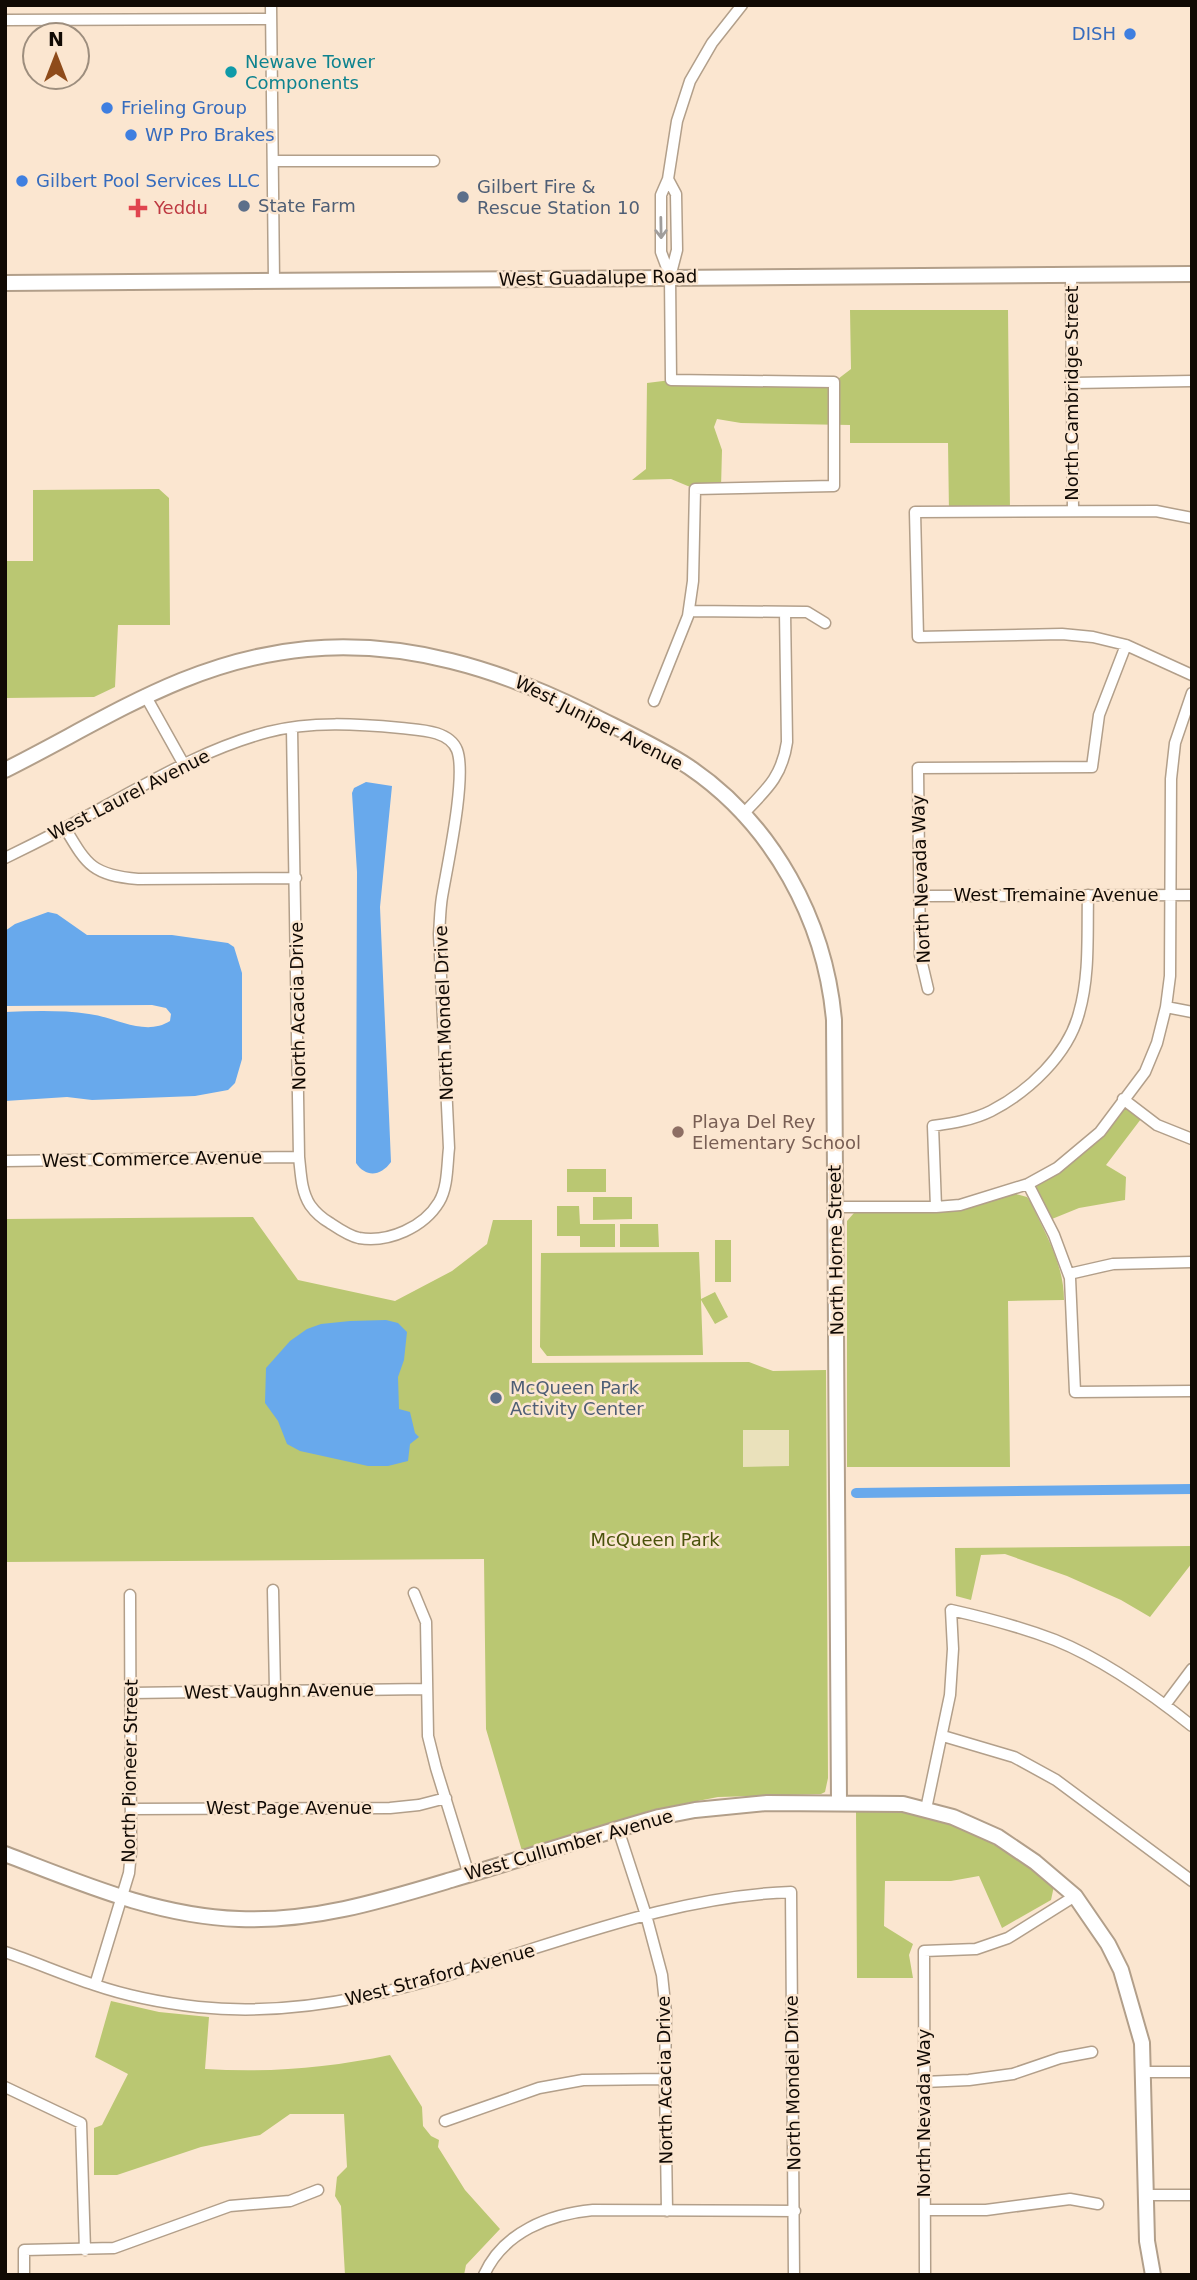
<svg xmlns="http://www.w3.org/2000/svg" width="1197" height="2280" viewBox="0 0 1197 2280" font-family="'DejaVu Sans',sans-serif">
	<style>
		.green { fill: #bac772 }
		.sand { fill: #eae1bb }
		.water { fill: #68a9ec }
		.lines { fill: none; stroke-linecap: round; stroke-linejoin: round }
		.canal { stroke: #68a9ec; stroke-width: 10 }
		.street-casing { stroke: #b29f8a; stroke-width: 13 }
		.secondary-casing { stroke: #b29f8a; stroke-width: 18 }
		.street { stroke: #fff; stroke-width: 10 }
		.secondary { stroke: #fff; stroke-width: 14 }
		.oneway { stroke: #a09d9b }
		.shop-dot { fill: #3f7fe0; stroke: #fbe6d0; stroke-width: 2.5 }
		.culture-dot { fill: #0f9aa8; stroke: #fbe6d0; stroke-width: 2.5 }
		.service-dot { fill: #5c6f8a; stroke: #fbe6d0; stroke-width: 2.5 }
		.health-dot { fill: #e0444e; stroke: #fbe6d0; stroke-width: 2.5 }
		.education-dot { fill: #8d6e63; stroke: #fbe6d0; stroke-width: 2.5 }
		.labels { text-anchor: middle; stroke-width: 5; stroke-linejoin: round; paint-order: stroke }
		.shop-label { font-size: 18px; fill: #366cbe; stroke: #fbe6d0; text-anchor: start }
		.culture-label { font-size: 18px; fill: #0d838f; stroke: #fbe6d0; text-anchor: start }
		.service-label { font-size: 18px; fill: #4e5e75; stroke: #fbe6d0; text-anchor: start }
		.health-label { font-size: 18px; fill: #be3a42; stroke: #fbe6d0; text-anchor: start }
		.street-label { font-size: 18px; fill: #110a04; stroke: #fbe6d0 }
		.education-label { font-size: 18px; fill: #785e54; stroke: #fbe6d0; text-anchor: start }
		.park-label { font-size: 18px; fill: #4a520b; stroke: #fbe6d0 }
	</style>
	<rect width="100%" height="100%" fill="#fbe6d0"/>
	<path class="green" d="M 850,310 L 1008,310 L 1010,511 L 949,512 L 948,443 L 850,443 L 850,425 L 741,423 L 717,419 L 714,427 L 722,450 L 721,488 L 695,489 L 671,479 L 632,480 L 646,469 L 647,383 L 671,380 L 834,382 L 851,369 Z
		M 159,489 L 169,498 L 170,625 L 118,625 L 115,687 L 94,697 L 5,698 L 5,561 L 33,561 L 33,490 Z
		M 1123,1099 L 1144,1115 L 1106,1165 L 1126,1177 L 1125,1200 L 1079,1208 L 1047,1221 L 1028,1184 L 1100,1132 Z
		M 567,1169 L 606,1169 L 606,1192 L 567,1192 Z
		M 1016,1194 L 1027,1197 L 1030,1201 C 1045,1233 1064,1264 1064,1300 L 1008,1301 L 1010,1467 L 847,1467 L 847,1221 L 854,1213 L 948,1211 Z
		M 593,1197 L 632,1197 L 632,1219 L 593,1220 Z
		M 557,1206 L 579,1206 L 580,1224 L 615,1224 L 615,1247 L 580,1247 L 580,1236 L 557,1236 Z
		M 253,1217 L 298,1280 L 395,1301 L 452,1271 L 487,1244 L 493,1220 L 532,1220 L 532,1363 L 749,1362 L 773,1371 L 826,1370 L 828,1778 L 825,1792 L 821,1794 L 718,1797 L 652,1810 L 522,1851 L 486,1729 L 484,1559 L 5,1562 L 5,1219 Z
		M 620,1224 L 658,1224 L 659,1247 L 620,1247 Z
		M 715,1240 L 731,1240 L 731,1282 L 715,1282 Z
		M 699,1252 L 701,1299 L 715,1292 L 728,1317 L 715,1324 L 701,1300 L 703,1355 L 547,1356 L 540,1347 L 541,1253 Z
		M 1192,1546 L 1192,1563 L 1150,1617 L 1121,1600 L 1067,1576 L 1005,1554 L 981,1555 L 971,1600 L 956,1596 L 955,1548 Z
		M 856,1809 C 872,1810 889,1810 905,1812 C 964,1823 1007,1849 1054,1886 L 1051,1900 L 1002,1928 L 979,1876 L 951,1881 L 885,1881 L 884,1926 L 913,1944 L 909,1955 L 913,1978 L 857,1978 Z
		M 111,2001 L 159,2012 L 209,2017 L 205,2069 C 268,2073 328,2068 390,2055 L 422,2107 L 423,2126 L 431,2136 L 439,2140 L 438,2147 L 465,2190 L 500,2229 L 466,2265 L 464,2275 L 345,2275 L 341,2206 L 335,2196 L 337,2177 L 347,2167 L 344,2114 L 290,2114 L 260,2135 L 201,2147 L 117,2175 L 94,2175 L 94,2128 L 102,2125 L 128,2074 L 95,2057 Z"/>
	<path class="sand" d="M 743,1430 L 789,1430 L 789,1466 L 743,1467 Z"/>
	<path class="water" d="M 366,782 L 392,786 L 380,907 L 391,1162 C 381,1176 366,1178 356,1163 L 357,872 L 352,793 L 354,788 Z
		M 48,912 L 57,914 L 87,935 L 172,935 L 228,943 L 234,947 L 242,973 L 242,1059 L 235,1083 L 228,1090 L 195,1096 L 92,1100 L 67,1097 L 5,1101 L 5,1012 C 33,1011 62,1010 89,1014 C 115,1017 145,1037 170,1021 L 171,1014 L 166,1008 L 152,1005 L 5,1006 L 5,931 L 15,924 Z
		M 386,1320 L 398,1323 L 407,1332 L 404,1360 L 398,1377 L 399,1409 L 410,1412 L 415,1433 L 419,1437 L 410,1444 L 408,1461 L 388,1466 L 368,1466 L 300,1451 L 287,1444 L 278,1421 L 265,1403 L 266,1368 L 290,1341 L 307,1329 L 321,1324 L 350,1321 Z"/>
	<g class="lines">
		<path class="canal" d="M 856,1493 L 1192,1489"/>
		<defs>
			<path id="street" d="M 271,5 L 274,281
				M 5,20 L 271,19
				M 273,161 L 434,161
				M 1071,275 L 1073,511
				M 670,276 L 661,252 L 661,195 L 668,179 L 677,121 L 690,81 L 712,43 L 742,5
				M 1073,383 L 1192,381
				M 1192,518 L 1156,511 L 915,512 L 918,637 L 1062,634 L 1093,637 L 1126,645 L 1192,675
				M 689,611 L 807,612 L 825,623
				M 145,695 L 183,763
				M 654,701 L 688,616 L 693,581 L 695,489 L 834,486 L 834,382 L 671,380 L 670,277 L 677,250 L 676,194 L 668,179
				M 742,815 C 766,790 782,777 787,742 L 785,612
				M 65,828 C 87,865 92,875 138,879 L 296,878
				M 5,858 C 40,841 75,823 109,804 C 160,776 211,747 268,732 C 311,721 358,724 401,728 C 419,730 449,730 457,750 C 467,776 447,867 442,897 C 440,909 440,922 439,934 L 449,1148 C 447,1165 448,1187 439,1202 C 424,1227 389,1243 359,1238 C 349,1236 339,1229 330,1223 C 323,1219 315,1212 310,1205 C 301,1191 301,1174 299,1157 L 292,728
				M 920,896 L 1192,895
				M 928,989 L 920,955 L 918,768 L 1092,767 L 1099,715 L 1126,645
				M 1166,1007 L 1192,1012
				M 1123,1099 L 1157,1125 L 1192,1139
				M 5,1161 L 299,1157
				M 1028,1184 L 1054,1235 L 1070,1278 L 1075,1392 L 1192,1391
				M 835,1207 L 936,1207 L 960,1205 L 1028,1184 L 1057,1168 L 1100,1132 L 1145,1072 L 1157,1043 L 1166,1007 L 1170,976 L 1171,779 L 1175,743 L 1192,693
				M 936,1207 L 933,1126 C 953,1123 973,1120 991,1111 C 1028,1092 1068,1055 1079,1013 C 1090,975 1087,934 1088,895
				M 1069,1274 L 1113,1264 L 1192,1262
				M 273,1590 L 275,1690
				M 414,1593 L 426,1622 L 428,1736 L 436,1768 L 469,1875
				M 131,1693 L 427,1689
				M 1165,1705 L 1192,1669
				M 943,1736 L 1014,1757 L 1056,1780 L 1192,1881
				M 131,1809 L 390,1808 L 419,1805 L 446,1798
				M 926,1809 L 950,1695 L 953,1649 L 951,1610 C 987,1618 1021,1627 1055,1640 C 1102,1659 1152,1694 1192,1726
				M 618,1829 L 646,1915 L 662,1975 L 666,2013 L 665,2079 L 667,2211
				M 5,1952 C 35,1962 64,1975 95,1985 C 127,1996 164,2003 198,2007 C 406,2029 588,1899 791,1892 L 794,2275
				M 95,1985 L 129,1873 L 131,1852 L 130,1595
				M 1145,2072 L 1192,2072
				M 924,2082 L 969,2080 L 1013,2074 L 1060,2058 L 1092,2052
				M 5,2087 L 81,2123 L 85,2250
				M 445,2121 L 539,2088 L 583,2080 L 665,2079
				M 1146,2195 L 1192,2195
				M 925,2210 L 986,2210 L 1070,2199 L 1098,2204
				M 24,2275 L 24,2250 L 114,2248 L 230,2206 L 290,2201 L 318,2190
				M 484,2275 C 503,2232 550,2214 593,2210 L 795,2211
				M 925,2275 L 924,1951 L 976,1949 L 1008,1938 L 1075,1896"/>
			<path id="secondary" d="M 5,283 L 1192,274
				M 5,770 C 107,719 189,660 307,649 C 406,640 499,669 586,712 C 621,730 657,746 689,767 C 773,824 825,920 834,1020 L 839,1802
				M 5,1854 C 81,1883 156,1916 239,1919 C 313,1922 381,1901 451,1880 C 521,1859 589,1837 659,1817 L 695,1810 L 767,1803 L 903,1804 L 953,1817 L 998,1837 L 1035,1862 L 1075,1896 L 1108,1944 L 1121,1970 L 1142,2043 L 1147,2241 L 1153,2275"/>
		</defs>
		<use href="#street" class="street-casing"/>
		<use href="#secondary" class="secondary-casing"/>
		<use href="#street" class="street"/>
		<use href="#secondary" class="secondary"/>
	</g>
	<defs><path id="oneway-shaft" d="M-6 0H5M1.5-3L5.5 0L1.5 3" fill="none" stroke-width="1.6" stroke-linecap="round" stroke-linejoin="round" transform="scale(1.75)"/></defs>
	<use class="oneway" href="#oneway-shaft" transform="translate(661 228) rotate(89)"/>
	<g class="shop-dot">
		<circle cx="1130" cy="34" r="7"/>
		<circle cx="107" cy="108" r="7"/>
		<circle cx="131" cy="135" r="7"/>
		<circle cx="22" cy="181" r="7"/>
	</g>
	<circle class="culture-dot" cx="231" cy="72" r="7"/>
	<g class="service-dot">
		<circle cx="463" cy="197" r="7"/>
		<circle cx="244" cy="206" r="7"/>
		<circle cx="496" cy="1398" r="7"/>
	</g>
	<path class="health-dot" d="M134.5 197.5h7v7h7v7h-7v7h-7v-7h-7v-7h7z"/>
	<circle class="education-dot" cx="678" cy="1132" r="7"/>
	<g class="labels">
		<g class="shop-label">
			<text x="1116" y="40" text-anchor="end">DISH</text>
			<text x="121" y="114">Frieling Group</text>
			<text x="145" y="141">WP Pro Brakes</text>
			<text x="36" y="187">Gilbert Pool Services LLC</text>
		</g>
		<g class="culture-label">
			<text x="245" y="68">Newave Tower<tspan x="245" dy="21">Components</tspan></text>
		</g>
		<g class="service-label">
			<text x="477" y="193">Gilbert Fire &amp;<tspan x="477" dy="21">Rescue Station 10</tspan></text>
			<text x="258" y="212">State Farm</text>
			<text x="510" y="1394">McQueen Park<tspan x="510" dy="21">Activity Center</tspan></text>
		</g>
		<g class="health-label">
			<text x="154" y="214">Yeddu</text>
		</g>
		<g class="street-label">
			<text transform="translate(598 278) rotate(-1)" y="6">West Guadalupe Road</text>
			<text transform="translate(1072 393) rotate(-90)" y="6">North Cambridge Street</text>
			<text transform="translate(599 723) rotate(27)" y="6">West Juniper Avenue</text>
			<text transform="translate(129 795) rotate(-27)" y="6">West Laurel Avenue</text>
			<text transform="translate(921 879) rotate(-92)" y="6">North Nevada Way</text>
			<text x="1056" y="901">West Tremaine Avenue</text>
			<text transform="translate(298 1006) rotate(-91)" y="6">North Acacia Drive</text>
			<text transform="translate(444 1013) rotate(-92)" y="6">North Mondel Drive</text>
			<text transform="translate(152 1159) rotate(-1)" y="6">West Commerce Avenue</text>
			<text transform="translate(836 1250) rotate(-91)" y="6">North Horne Street</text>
			<text transform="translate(279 1691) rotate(-1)" y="6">West Vaughn Avenue</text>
			<text transform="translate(130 1771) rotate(-89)" y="6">North Pioneer Street</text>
			<text x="289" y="1814">West Page Avenue</text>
			<text transform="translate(569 1845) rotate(-16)" y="6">West Cullumber Avenue</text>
			<text transform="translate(440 1975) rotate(-15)" y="6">West Straford Avenue</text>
			<text transform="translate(665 2080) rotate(-91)" y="6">North Acacia Drive</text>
			<text transform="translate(793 2083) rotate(-91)" y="6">North Mondel Drive</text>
			<text transform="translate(924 2113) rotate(-90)" y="6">North Nevada Way</text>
		</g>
		<g class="education-label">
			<text x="692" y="1128">Playa Del Rey<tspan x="692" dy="21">Elementary School</tspan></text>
		</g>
		<g class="park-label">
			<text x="655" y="1546">McQueen Park</text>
		</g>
	</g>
	<rect width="1197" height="2280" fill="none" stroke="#110a04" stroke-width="14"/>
	<g transform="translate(56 56)"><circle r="33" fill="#fbe6d0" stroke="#9d8e7e" stroke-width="2"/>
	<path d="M0-5L12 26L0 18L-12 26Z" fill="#8e4b1a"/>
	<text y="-10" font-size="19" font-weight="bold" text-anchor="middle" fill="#110a04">N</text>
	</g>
</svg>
